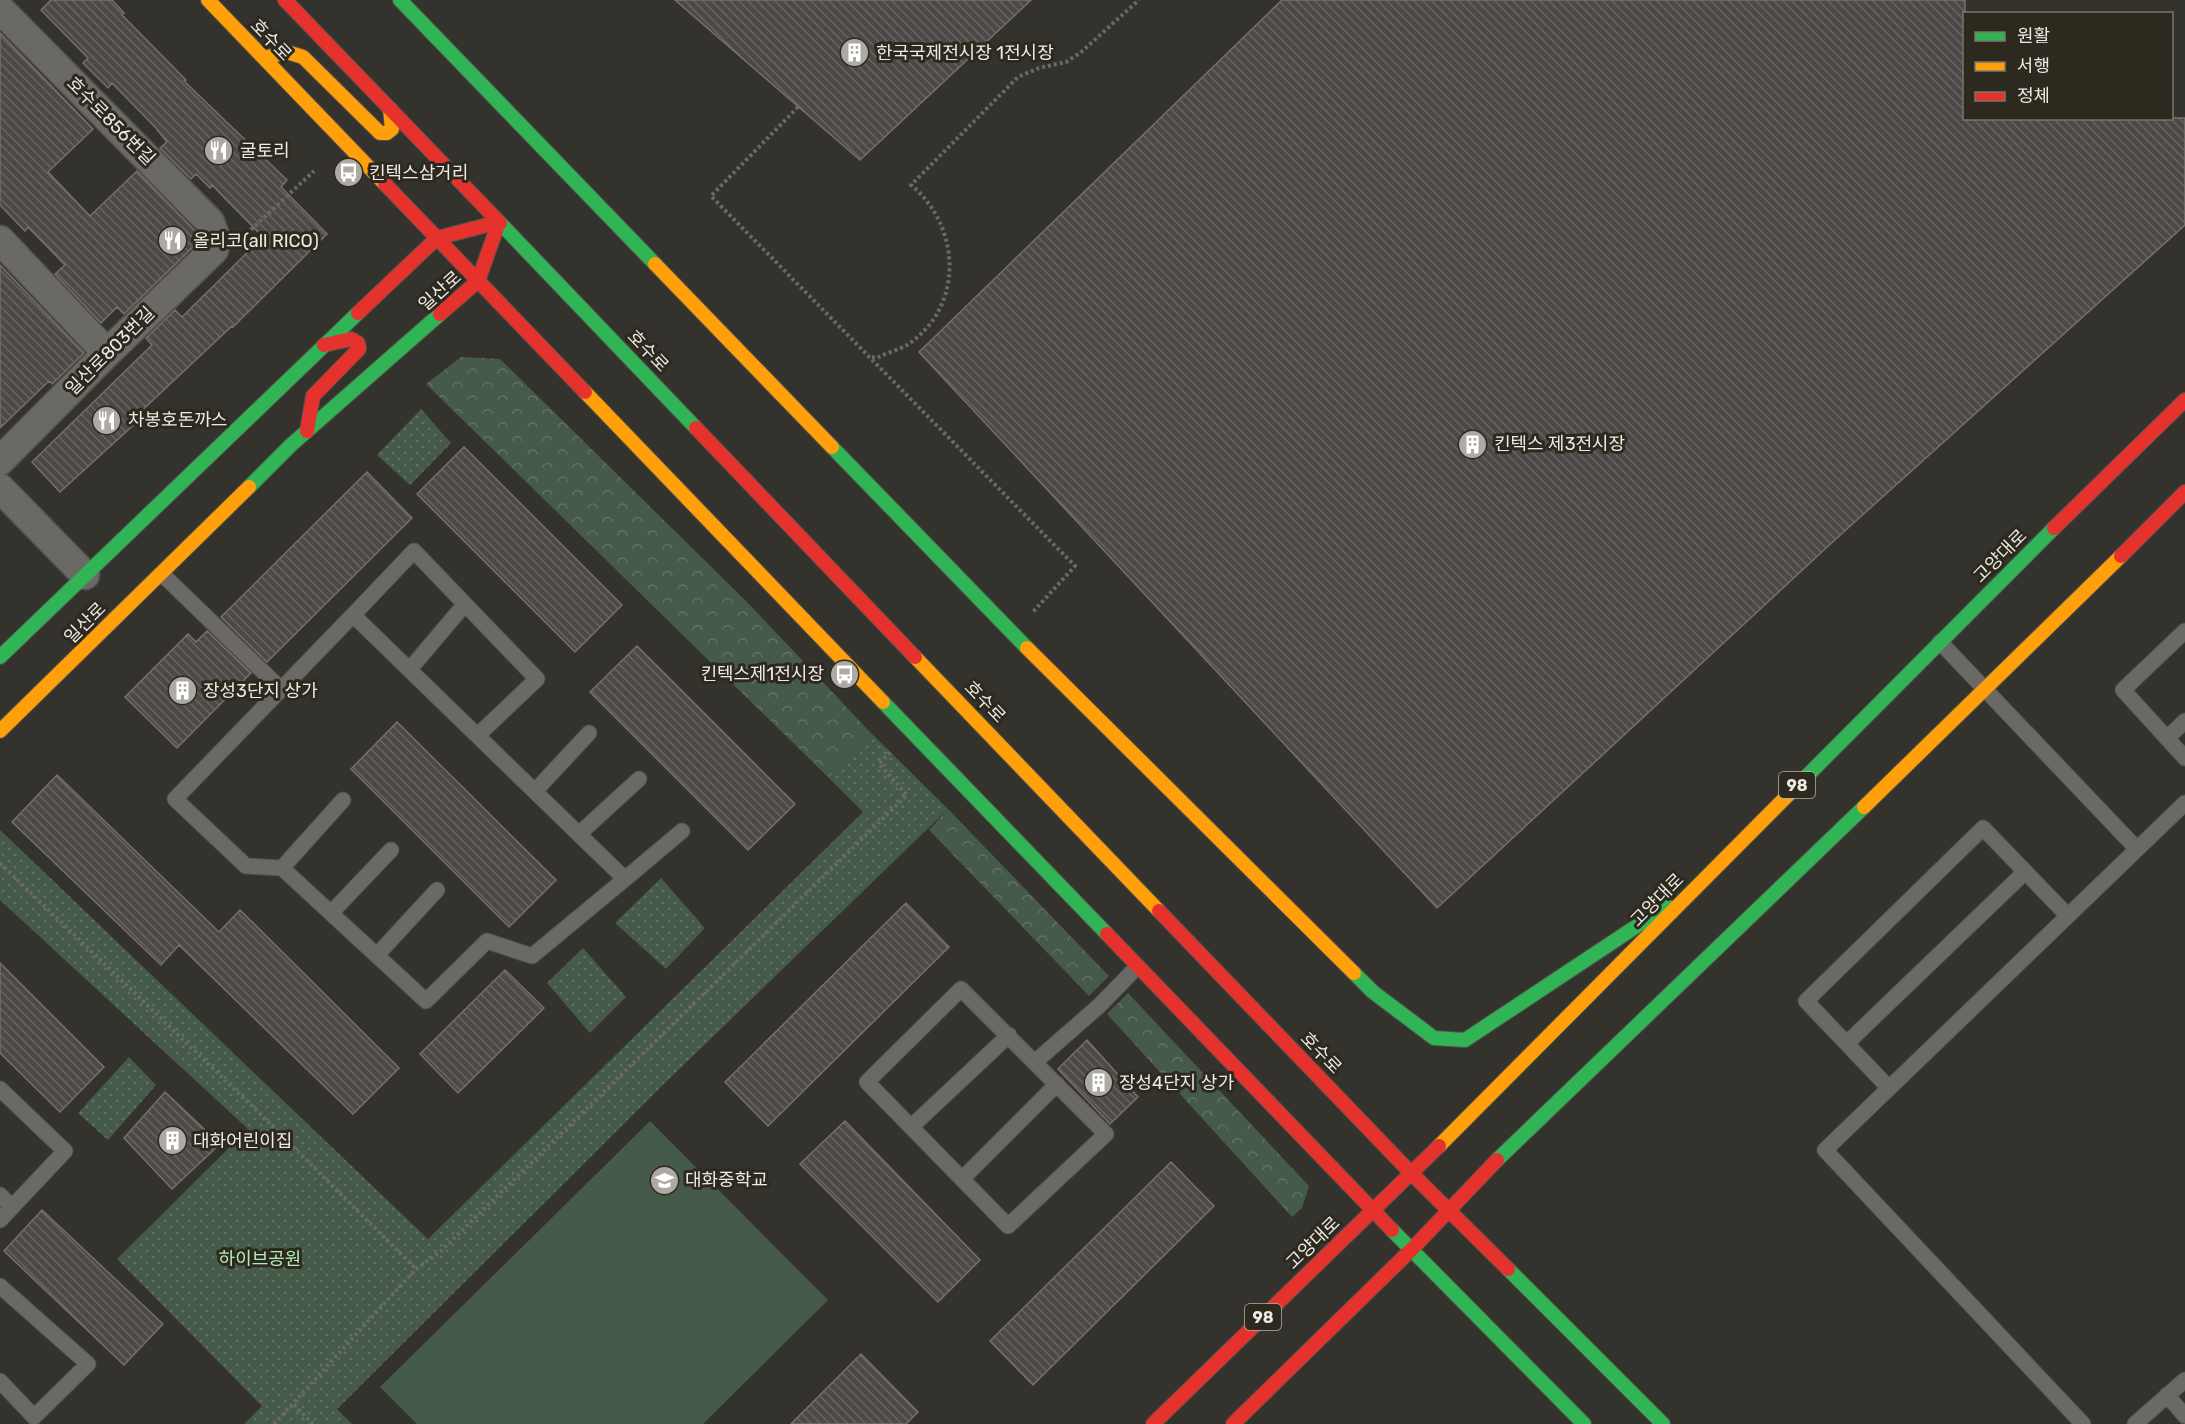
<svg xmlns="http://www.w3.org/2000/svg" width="2185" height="1424" viewBox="0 0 2185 1424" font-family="Rubik,'Noto Sans KR',sans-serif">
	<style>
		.green { fill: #465a49 }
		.forest { fill: url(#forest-crowns) }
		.park { fill: url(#park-dots) }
		.building { fill: url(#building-back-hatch); stroke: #74706f; stroke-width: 1.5 }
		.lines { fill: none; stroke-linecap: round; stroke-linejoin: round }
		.lane-casing { stroke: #52504b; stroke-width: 17 }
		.street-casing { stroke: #52504b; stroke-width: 31 }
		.fast-casing { stroke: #52504b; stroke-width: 16 }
		.slow-casing { stroke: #52504b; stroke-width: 16 }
		.jam-casing { stroke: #52504b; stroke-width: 16 }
		.path { stroke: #6b6966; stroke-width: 4; stroke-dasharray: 3 3; stroke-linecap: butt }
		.lane { stroke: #6b6965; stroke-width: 15 }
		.street { stroke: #6b6965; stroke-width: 28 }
		.fast { stroke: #30b455; stroke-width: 14 }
		.slow { stroke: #ff9f0a; stroke-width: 14 }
		.jam { stroke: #e5322d; stroke-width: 14 }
		.labels { text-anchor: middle; stroke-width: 6; stroke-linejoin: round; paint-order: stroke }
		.shield { fill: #2d291f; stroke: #b3b0a8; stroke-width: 1.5 }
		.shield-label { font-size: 16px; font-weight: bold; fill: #eceae3 }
		.street-label { font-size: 18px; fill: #eceae3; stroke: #2d291f }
		.poi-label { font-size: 18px; fill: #eceae3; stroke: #2d291f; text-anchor: start }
		.park-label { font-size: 18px; fill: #b0edbb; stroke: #2d291f }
	</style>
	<defs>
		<pattern id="forest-crowns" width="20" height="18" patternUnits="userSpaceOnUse" patternTransform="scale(1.5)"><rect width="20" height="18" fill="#465a49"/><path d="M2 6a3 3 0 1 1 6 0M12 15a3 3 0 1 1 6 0" fill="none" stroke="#617263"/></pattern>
		<pattern id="park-dots" width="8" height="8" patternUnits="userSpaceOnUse" patternTransform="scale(1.5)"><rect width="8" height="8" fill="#465a49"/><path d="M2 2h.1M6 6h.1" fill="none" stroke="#617263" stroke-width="1.8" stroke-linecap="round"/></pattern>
		<pattern id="building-back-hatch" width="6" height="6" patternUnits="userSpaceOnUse" patternTransform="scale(1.5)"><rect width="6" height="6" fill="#4c4947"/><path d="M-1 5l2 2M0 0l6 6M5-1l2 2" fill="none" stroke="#666361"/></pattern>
	</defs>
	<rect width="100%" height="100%" fill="#34322c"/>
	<path class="green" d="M 650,1121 L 828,1300 L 703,1424 L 417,1424 L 380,1387 Z"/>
	<path class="forest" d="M 461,357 L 500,359 L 748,603 L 871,733 L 829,778 L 426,384 Z
		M 948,809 L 1109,976 L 1089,996 L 929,830 Z
		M 1128,993 L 1309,1186 L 1302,1208 L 1292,1217 L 1107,1014 Z"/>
	<path class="park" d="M 421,409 L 451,443 L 410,485 L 377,455 Z
		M 871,733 L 948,809 L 664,1084 L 337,1409 L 352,1424 L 244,1424 L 262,1406 L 117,1259 L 248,1129 L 0,900 L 0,830 L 428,1239 L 863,812 L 829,778 Z
		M 661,878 L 705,928 L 666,969 L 615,923 Z
		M 583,948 L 626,997 L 590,1033 L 547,983 Z
		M 129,1057 L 156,1085 L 108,1140 L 78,1113 Z"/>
	<path class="building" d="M 51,0 L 112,0 L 124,13 L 122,15 L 186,80 L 184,81 L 287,180 L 281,187 L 327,234 L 233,327 L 232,326 L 136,416 L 140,419 L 60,492 L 32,462 L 152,345 L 146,338 L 175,310 L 182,317 L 263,237 L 212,185 L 210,188 L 196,174 L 191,179 L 160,148 L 167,142 L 156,128 L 112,83 L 108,88 L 83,63 L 88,58 L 41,10 Z
		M 675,0 L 1031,0 L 860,160 Z
		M 1282,0 L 1965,0 L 1965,118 L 2185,118 L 2185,225 L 1838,537 L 1437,908 L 919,352 Z
		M 0,33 L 93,129 L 48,172 L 90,216 L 137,171 L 197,233 L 195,245 L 124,314 L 117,307 L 101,323 L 55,274 L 65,265 L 28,227 L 25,231 L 0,205 Z
		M 0,265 L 84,353 L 52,384 L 49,381 L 0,428 Z
		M 464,447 L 622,605 L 575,652 L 417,494 Z
		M 367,472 L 412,518 L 267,662 L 221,617 Z
		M 207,631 L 251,673 L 177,748 L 125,697 L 188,634 L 196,642 Z
		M 637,646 L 795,804 L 748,850 L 590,692 Z
		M 397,722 L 556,880 L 509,927 L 351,769 Z
		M 57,775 L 219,932 L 240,910 L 399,1068 L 353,1114 L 179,945 L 161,965 L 12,822 Z
		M 906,903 L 949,947 L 768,1126 L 725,1082 Z
		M 0,963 L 104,1067 L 60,1112 L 0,1053 Z
		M 505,970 L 544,1008 L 458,1093 L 420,1054 Z
		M 1087,1040 L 1138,1097 L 1110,1124 L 1058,1069 Z
		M 165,1092 L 220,1144 L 172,1189 L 124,1138 Z
		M 845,1121 L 980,1260 L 938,1302 L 800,1164 Z
		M 1171,1162 L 1214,1206 L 1033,1385 L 990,1341 Z
		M 42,1210 L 163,1324 L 124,1365 L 4,1251 Z
		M 861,1354 L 918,1412 L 906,1424 L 791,1424 Z"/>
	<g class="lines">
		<defs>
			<path id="lane" d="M 162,574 L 282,690
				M 353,615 L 625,879 L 532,956 L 487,941 L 426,1001 L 282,868 L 246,866 L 175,799 Z
				M 353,615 L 414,551 L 537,679 L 478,735
				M 2185,631 L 2123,690 L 2185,758
				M 1940,642 L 2137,849
				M 410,669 L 465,604
				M 2167,738 L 2185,721
				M 536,790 L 589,733
				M 579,834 L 639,779
				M 282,868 L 343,800
				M 625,879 L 682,831
				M 331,913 L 391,850
				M 377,955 L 437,890
				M 961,989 L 1106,1134 L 1008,1226 L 867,1082 Z
				M 1847,1043 L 2025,872
				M 1036,1061 L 1099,1006 L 1137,967
				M 1889,1088 L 1806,1001 L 1983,828 L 2068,916
				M 0,1089 L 65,1151 L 0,1220
				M 911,1127 L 1009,1035
				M 962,1179 L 1057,1084
				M 0,1195 L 12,1207
				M 0,1286 L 88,1364 L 34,1417 L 0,1381
				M 2167,1395 L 2185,1416
				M 2083,1424 L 1825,1150 L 2185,803
				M 2135,1424 L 2185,1380"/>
			<path id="street" d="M 0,9 L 210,222 L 216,238 L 214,250 L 107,353 L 0,461
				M 0,240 L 107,353
				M 0,488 L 85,575"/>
			<path id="fast" d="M 400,0 L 655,264
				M 500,223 L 696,428
				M 832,447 L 1027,648
				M 249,487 L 291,445 L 440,314
				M 0,657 L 358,313
				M 883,702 L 1107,934
				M 1788,795 L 2054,528
				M 1354,973 L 1373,992 L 1434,1038 L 1465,1040 L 1667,906
				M 1497,1160 L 1864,807
				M 1392,1230 L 1584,1424
				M 1508,1269 L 1663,1424"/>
			<path id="slow" d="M 208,0 L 385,184
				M 264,58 L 287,52 L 303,57 L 380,133 L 387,133 L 392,129 L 390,109
				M 655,264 L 832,447
				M 585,392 L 883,702
				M 1027,648 L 1354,973
				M 915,657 L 1159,911
				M 0,731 L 249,487
				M 1864,807 L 2121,556
				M 1439,1146 L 1788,795"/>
			<path id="jam" d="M 285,0 L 500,223
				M 385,184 L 585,392
				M 358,313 L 437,238 L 499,222
				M 440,314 L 478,281 L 499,222
				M 696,428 L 915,657
				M 307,431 L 313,396 L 359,349 L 358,343 L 351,339 L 324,345
				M 2054,528 L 2185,400
				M 2121,556 L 2185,492
				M 1159,911 L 1410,1172 L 1508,1269
				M 1107,934 L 1392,1230
				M 1153,1424 L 1439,1146
				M 1233,1424 L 1412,1249 L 1497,1160"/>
		</defs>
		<use href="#lane" class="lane-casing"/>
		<use href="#street" class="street-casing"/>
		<use href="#fast" class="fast-casing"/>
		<use href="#slow" class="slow-casing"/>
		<use href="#jam" class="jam-casing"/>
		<path class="path" d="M 798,107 L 711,196 L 1075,566 L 1032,613
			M 242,238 L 314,171
			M 872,357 L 877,358 C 886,353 898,350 907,345 C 965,307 961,226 911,185 L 1018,77 L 1039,68 L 1066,62 L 1080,53 L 1139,0
			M 0,863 L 261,1115 L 416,1269
			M 294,1405 L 313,1424
			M 274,1424 L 416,1269 L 441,1251 L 907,795 L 879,764 L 891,751"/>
		<use href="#lane" class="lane"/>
		<use href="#street" class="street"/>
		<use href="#fast" class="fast"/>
		<use href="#slow" class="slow"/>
		<use href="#jam" class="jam"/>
	</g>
	<defs>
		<symbol id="building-disc" viewBox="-11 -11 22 22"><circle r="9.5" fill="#acaaa3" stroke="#2d291f"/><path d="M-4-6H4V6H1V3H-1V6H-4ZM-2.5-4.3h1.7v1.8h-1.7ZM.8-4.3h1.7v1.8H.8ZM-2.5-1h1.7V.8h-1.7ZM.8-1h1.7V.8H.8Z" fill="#fff"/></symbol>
		<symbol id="restaurant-disc" viewBox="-11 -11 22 22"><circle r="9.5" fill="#acaaa3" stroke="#2d291f"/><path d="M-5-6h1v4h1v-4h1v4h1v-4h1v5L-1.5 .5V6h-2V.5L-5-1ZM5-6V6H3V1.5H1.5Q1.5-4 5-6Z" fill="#fff"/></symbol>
		<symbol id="bus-disc" viewBox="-11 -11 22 22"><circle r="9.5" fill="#acaaa3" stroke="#2d291f"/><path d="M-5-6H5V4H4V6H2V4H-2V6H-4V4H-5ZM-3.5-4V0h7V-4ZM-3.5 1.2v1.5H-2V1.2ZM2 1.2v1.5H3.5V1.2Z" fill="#fff"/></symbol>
		<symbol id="school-disc" viewBox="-11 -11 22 22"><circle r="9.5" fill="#acaaa3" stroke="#2d291f"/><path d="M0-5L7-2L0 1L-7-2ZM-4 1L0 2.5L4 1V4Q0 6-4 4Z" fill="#fff"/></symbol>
	</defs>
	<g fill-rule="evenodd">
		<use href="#building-disc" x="838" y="36" width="33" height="33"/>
		<use href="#restaurant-disc" x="202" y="134" width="33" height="33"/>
		<use href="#bus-disc" x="332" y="156" width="33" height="33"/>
		<use href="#restaurant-disc" x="156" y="224" width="33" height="33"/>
		<use href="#restaurant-disc" x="90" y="404" width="33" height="33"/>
		<use href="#building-disc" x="1456" y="428" width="33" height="33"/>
		<use href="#bus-disc" x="828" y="658" width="33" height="33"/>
		<use href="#building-disc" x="166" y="674" width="33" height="33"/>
		<use href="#building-disc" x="1082" y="1066" width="33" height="33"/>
		<use href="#building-disc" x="156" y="1124" width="33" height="33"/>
		<use href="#school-disc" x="648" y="1164" width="33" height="33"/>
	</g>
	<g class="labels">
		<g class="shield">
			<rect x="1779" y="772" width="36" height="26" rx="4.5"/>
			<rect x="1245" y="1304" width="36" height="26" rx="4.5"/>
		</g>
		<g class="shield-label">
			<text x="1797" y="791">98</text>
			<text x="1263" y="1323">98</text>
		</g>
		<g class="street-label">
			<text transform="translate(271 40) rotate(46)" y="6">호수로</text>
			<text transform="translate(111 121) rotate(45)" y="6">호수로856번길</text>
			<text transform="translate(440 291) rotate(-42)" y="6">일산로</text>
			<text transform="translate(110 351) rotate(-45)" y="6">일산로803번길</text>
			<text transform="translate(648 351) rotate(46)" y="6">호수로</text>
			<text transform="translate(2000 556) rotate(-45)" y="6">고양대로</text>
			<text transform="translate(85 623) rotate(-45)" y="6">일산로</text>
			<text transform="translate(985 702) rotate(46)" y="6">호수로</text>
			<text transform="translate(1657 900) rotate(-45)" y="6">고양대로</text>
			<text transform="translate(1321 1053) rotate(46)" y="6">호수로</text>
			<text transform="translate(1313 1243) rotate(-44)" y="6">고양대로</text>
		</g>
		<g class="poi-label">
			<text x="876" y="59">한국국제전시장 1전시장</text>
			<text x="240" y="157">굴토리</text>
			<text x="369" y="179">킨텍스삼거리</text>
			<text x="193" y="247">올리코(all RICO)</text>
			<text x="128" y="426">차봉호돈까스</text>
			<text x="1494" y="450">킨텍스 제3전시장</text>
			<text x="824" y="680" text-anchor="end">킨텍스제1전시장</text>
			<text x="203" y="697">장성3단지 상가</text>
			<text x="1119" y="1089">장성4단지 상가</text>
			<text x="193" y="1147">대화어린이집</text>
			<text x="685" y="1186">대화중학교</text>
		</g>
		<g class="park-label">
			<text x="260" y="1265">하이브공원</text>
		</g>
	</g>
	<rect x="1963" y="12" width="210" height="108" fill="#2d291f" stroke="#79766d" stroke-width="1.5"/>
	<rect x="1975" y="32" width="30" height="9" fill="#30b455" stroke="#79766d" stroke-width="1.5"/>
	<text x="2017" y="42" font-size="18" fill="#eceae3">원활</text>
	<rect x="1975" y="62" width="30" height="9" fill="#ff9f0a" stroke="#79766d" stroke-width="1.5"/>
	<text x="2017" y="72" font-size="18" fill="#eceae3">서행</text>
	<rect x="1975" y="92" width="30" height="9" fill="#e5322d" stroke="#79766d" stroke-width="1.5"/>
	<text x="2017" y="102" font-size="18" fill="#eceae3">정체</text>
</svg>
